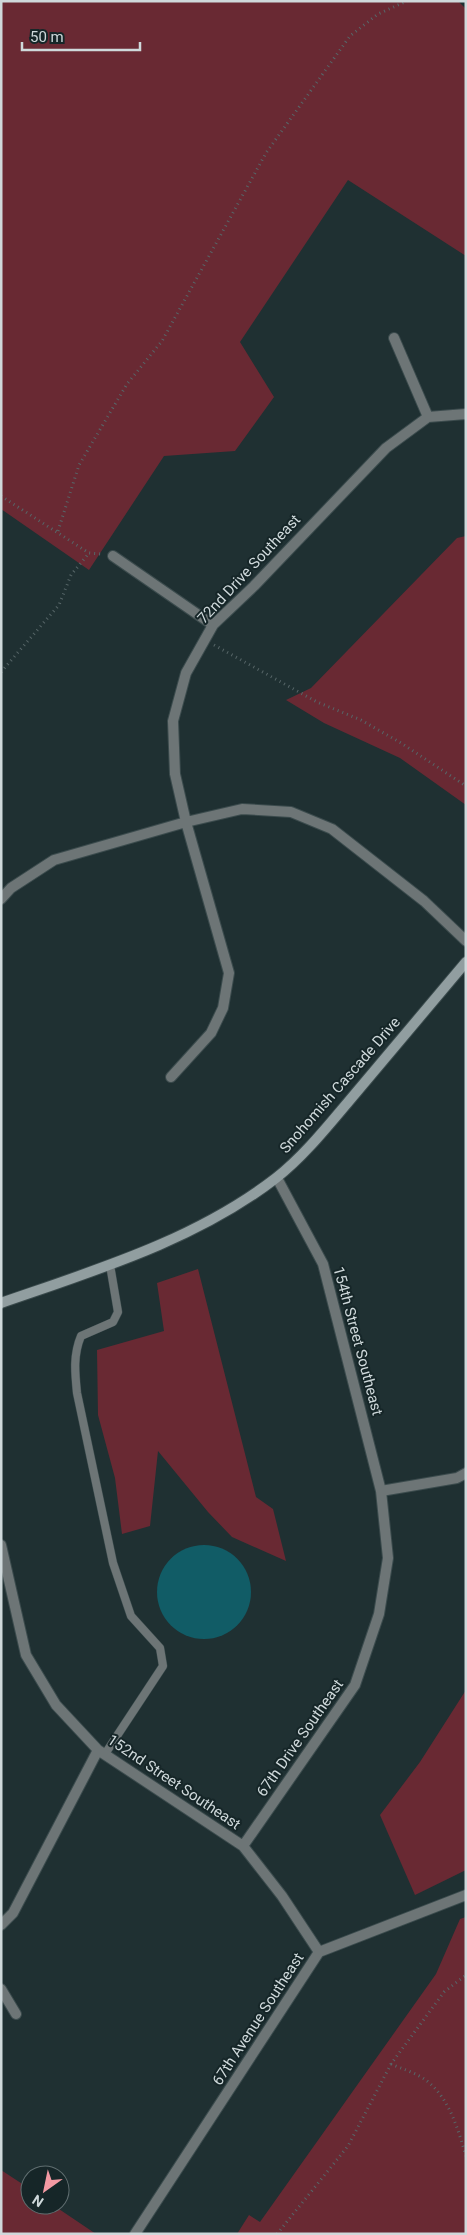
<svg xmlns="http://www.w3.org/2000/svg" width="467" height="2235" viewBox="0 0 467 2235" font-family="Roboto,sans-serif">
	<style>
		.green { fill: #692933 }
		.building { fill: #115c66 }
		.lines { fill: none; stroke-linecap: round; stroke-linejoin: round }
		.lane-casing { stroke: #3b4b4d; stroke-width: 9 }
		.street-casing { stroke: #3b4b4d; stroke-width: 12 }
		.secondary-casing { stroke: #3b4b4d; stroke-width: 12 }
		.path { stroke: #576668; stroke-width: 3; stroke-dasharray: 1 4; stroke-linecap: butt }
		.lane { stroke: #6d7576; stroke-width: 8 }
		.street { stroke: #6d7576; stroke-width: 10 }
		.secondary { stroke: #919ea0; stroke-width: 10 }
		.labels { text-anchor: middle; stroke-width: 4; stroke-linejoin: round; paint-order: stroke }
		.street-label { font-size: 15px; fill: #cfd9db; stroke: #162628 }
	</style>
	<rect width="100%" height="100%" fill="#1f3032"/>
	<path class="green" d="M 1,1 L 458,1 L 466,9 L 466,256 L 348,180 L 240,342 L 274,397 L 235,451 L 164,456 L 89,570 L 1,509 Z
		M 466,536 L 466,805 L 400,758 L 324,723 L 286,700 L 311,688 L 457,538 Z
		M 198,1269 L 256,1497 L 273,1509 L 286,1561 L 232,1537 L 208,1512 L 158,1451 L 150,1526 L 122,1534 L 115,1478 L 98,1415 L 97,1350 L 164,1331 L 157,1283 Z
		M 466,1690 L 466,1870 L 415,1895 L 380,1815 L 420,1762 Z
		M 466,1917 L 466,2234 L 237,2234 L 249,2215 L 260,2222 L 436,1974 L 460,1919 Z
		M 1,2170 L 30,2189 L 30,2205 L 53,2205 L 96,2234 L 1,2234 Z"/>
	<path class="building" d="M157 1592a47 47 0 1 1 94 0a47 47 0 1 1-94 0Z"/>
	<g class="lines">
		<defs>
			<path id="lane" d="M 105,1754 L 163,1666 L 160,1648 L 131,1616 L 113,1563 L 77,1393 C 75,1373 73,1355 81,1336 L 113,1322 L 118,1312 L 110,1265"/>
			<path id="street" d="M 394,338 L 428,417
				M 113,556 L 213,625
				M 1,899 L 11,888 L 54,860 L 186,822 L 242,809 L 291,812 L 332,829 L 424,901 L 466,941
				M 171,1077 L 211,1033 L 223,1008 L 229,973 L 186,822 L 175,774 L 173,721 L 186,673 L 213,625 L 254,586 L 386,448 L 428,417 L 466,414
				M 381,1491 L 457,1478 L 466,1473
				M 1,1545 L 26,1655 L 56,1705 L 98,1750 L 243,1846 L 282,1896 L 319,1952
				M 243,1846 L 355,1685 L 379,1614 L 388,1558 L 381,1491 L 323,1264 L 277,1178
				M 1,1925 L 13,1913 L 98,1750
				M 1,1989 L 16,2014
				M 135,2234 L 319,1952 L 466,1895"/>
			<path id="secondary" d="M 1,1303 C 96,1270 196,1240 276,1178 C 303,1157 327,1127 349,1101 C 388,1055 427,1009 466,962"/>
		</defs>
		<use href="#lane" class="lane-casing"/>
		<use href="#street" class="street-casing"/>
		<use href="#secondary" class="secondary-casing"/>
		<path class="path" d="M 1,496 L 89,553 L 101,554
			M 58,531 L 79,465 L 127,384 L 162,341 L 266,153 L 350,36 L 378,14 L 407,1
			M 214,645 L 317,702 L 361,720 L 401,743 L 466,786
			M 1,672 L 59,605 L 71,575 L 89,553
			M 391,2064 C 402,2069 417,2073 427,2081 C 450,2099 458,2130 466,2156
			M 277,2234 L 348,2146 L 391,2064 L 444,1992 L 466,1975"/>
		<use href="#lane" class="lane"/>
		<use href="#street" class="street"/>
		<use href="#secondary" class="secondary"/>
	</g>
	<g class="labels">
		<g class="street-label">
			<text transform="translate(249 569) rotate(-47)" y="5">72nd Drive Southeast</text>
			<text transform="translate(340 1085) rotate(-49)" y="5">Snohomish Cascade Drive</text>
			<text transform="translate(358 1341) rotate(75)" y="5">154th Street Southeast</text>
			<text transform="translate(300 1738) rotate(-55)" y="5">67th Drive Southeast</text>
			<text transform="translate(174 1782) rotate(34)" y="5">152nd Street Southeast</text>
			<text transform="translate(258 2019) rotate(-57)" y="5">67th Avenue Southeast</text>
		</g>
	</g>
	<rect width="467" height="2235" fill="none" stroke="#cfd9db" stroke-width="5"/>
	<g transform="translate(45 2190) rotate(213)"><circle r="24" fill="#162628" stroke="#606e70"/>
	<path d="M0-4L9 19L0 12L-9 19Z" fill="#f49aa3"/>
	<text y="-8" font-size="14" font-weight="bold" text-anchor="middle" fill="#cfd9db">N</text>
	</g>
	<path d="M22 42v8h118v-8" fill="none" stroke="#cfd9db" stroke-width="2.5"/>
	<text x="30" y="42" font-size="15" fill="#cfd9db" stroke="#162628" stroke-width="4" paint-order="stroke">50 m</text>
</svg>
